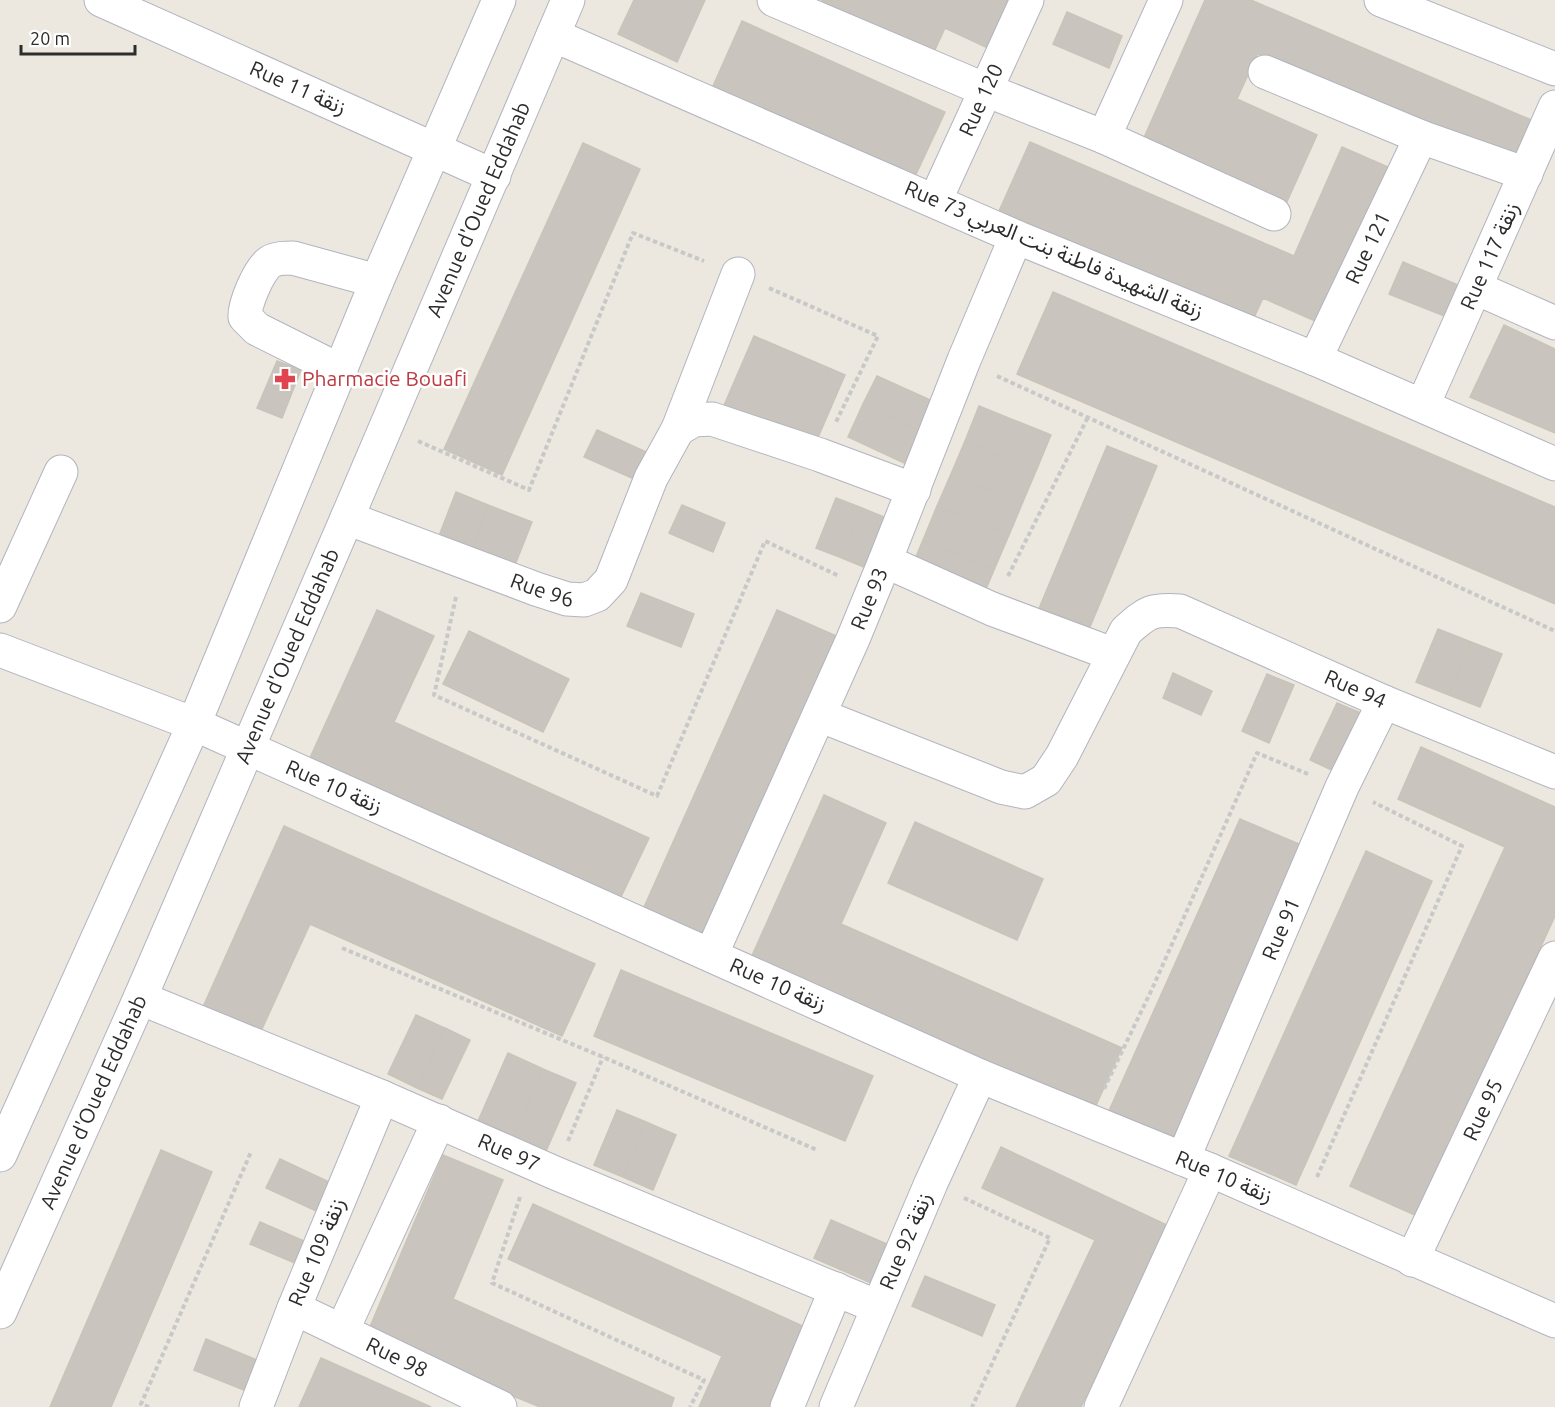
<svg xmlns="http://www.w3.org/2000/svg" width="1555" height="1407" viewBox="0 0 1555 1407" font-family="Ubuntu,'Noto Sans Arabic',sans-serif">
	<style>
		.building { fill: #c9c4be; stroke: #c9c4b8; stroke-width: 1.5 }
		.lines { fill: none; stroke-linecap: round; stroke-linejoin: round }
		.street-casing { stroke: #b2b4bf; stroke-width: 35 }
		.secondary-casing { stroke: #b2b4bf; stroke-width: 35 }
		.path { stroke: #c8c8c8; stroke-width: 4; stroke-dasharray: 4.5 3; stroke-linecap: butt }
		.street { stroke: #fff; stroke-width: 33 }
		.secondary { stroke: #fff; stroke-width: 33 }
		.labels { text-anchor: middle; stroke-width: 5; stroke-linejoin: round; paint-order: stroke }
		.street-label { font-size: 21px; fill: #2c2c2c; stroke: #fff }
		.health-label { font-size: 21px; fill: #be3a42; stroke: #fff; text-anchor: start }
	</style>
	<rect width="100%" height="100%" fill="#ede8df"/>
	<path class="building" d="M 634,0 L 705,0 L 677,62 L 618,34 Z
		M 821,0 L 1014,0 L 990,49 L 945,28 L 933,54 Z
		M 1205,0 L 1251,0 L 1536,122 L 1515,167 L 1258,53 L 1237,99 L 1317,135 L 1285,206 L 1142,142 Z
		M 1067,12 L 1122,36 L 1109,68 L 1053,44 Z
		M 742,21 L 945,112 L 911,185 L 709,95 Z
		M 1030,142 L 1294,256 L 1342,147 L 1390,168 L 1322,324 L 1263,298 L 1252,322 L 999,211 Z
		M 583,143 L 640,169 L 502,475 L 444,449 Z
		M 1403,262 L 1465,288 L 1452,319 L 1389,294 Z
		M 1053,292 L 1555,507 L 1555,604 L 1017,374 Z
		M 1504,325 L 1555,349 L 1555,433 L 1470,397 Z
		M 754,336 L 845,375 L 813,449 L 722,410 Z
		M 277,361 L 301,370 L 282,418 L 257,408 Z
		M 877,376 L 946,407 L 932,436 L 863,404 Z
		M 863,404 L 932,436 L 917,469 L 848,437 Z
		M 979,406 L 1051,435 L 1036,471 L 965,441 Z
		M 597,430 L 655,456 L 643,483 L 584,457 Z
		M 965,441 L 1036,471 L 1022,504 L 951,474 Z
		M 1107,446 L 1157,466 L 1085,639 L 1035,618 Z
		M 951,474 L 1022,504 L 1009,535 L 937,506 Z
		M 456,492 L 488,505 L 470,554 L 437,541 Z
		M 836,498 L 862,508 L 842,558 L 816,548 Z
		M 488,505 L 532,522 L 513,570 L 470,554 Z
		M 682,505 L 725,523 L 713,552 L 669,533 Z
		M 937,506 L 1009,535 L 994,570 L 923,540 Z
		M 862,508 L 891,520 L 871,570 L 842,558 Z
		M 923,540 L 994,570 L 981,601 L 910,571 Z
		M 641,593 L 694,614 L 681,647 L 627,626 Z
		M 377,610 L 434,636 L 394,722 L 649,838 L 620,899 L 310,758 Z
		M 777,610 L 843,639 L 707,944 L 641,914 Z
		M 1438,629 L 1471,642 L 1449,695 L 1416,682 Z
		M 469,631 L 569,679 L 543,732 L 443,684 Z
		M 1471,642 L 1502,654 L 1480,707 L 1449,695 Z
		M 1173,673 L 1212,691 L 1201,715 L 1163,698 Z
		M 1267,674 L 1294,685 L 1269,743 L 1242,731 Z
		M 1337,703 L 1363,714 L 1336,772 L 1310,760 Z
		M 1421,747 L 1555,807 L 1555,916 L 1417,1216 L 1350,1186 L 1505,847 L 1398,799 Z
		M 824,795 L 886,823 L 841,924 L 1122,1048 L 1093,1112 L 750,960 Z
		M 1240,819 L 1306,847 L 1170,1152 L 1104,1122 Z
		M 915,822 L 1043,879 L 1017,940 L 888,883 Z
		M 284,826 L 595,964 L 562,1036 L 310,924 L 256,1042 L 199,1016 Z
		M 1366,851 L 1432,881 L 1296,1185 L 1229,1156 Z
		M 621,970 L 873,1076 L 845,1141 L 594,1036 Z
		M 416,1015 L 445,1028 L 417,1088 L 388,1074 Z
		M 445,1028 L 470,1040 L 442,1099 L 417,1088 Z
		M 508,1053 L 543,1069 L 514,1137 L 478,1121 Z
		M 543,1069 L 576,1083 L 546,1151 L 514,1137 Z
		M 617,1110 L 646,1122 L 623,1177 L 594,1165 Z
		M 646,1122 L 676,1135 L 653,1190 L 623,1177 Z
		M 1001,1147 L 1167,1225 L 1081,1407 L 1016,1407 L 1095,1240 L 982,1188 Z
		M 161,1150 L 212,1172 L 111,1407 L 50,1407 Z
		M 443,1155 L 503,1180 L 453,1299 L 674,1398 L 671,1407 L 540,1407 L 366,1336 Z
		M 280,1159 L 340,1187 L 327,1216 L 266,1188 Z
		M 533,1204 L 816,1332 L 782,1407 L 699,1407 L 722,1356 L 508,1259 Z
		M 831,1220 L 896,1248 L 878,1286 L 814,1258 Z
		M 260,1222 L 313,1245 L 304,1267 L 250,1244 Z
		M 925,1276 L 995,1305 L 982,1336 L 912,1306 Z
		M 206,1339 L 269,1365 L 256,1395 L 194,1370 Z
		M 321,1358 L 431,1407 L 299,1407 Z"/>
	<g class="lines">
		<defs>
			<g id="street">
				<path d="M 101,0 L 494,176"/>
				<path d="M 774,0 L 986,90 L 1104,137 L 1274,214"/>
				<path d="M 1381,0 L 1555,69"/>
				<path d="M 553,35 L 1016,237 L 1315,359 L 1555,464"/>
				<path d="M 1265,72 L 1421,137 L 1526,174"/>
				<path d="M 1104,137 L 1166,0"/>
				<path id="s1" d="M 935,201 L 1027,0"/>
				<path d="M 1476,288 L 1555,323"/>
				<path id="s2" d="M 1315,359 L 1421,137"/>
				<path d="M 341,371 L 257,329 L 245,317 C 244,305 259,269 270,262 C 276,258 286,258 293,258 L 377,281"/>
				<path d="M 1423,405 L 1555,107"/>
				<path d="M 678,429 L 738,274"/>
				<path id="s3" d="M 347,518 L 536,589 L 567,599 L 584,600 L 597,595 L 611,580 L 651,478 L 678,429 L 694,420 L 712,419 L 820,455 L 914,490"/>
				<path d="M 885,561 L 992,609 L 1112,654"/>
				<path d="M 0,606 L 61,472"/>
				<path d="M 0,650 L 194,724 L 980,1076 L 1210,1170 L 1555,1321"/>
				<path id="s4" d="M 819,715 L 1001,787 L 1025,792 L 1046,780 L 1062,756 L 1126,631 C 1147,612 1151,609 1180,611 L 1384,702 L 1555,772"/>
				<path id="s5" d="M 711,955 L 853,639 L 885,561 L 964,360 L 1016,237"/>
				<path id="s6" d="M 140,998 L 382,1097 L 555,1173 L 878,1307"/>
				<path id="s7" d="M 1183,1159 L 1342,787 L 1384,702"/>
				<path id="s8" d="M 1412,1260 L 1555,958"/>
				<path id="s9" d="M 294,1308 L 500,1407"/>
				<path d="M 342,1331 L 439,1121"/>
				<path d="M 256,1407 L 294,1308 L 382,1097"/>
				<path d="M 787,1407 L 836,1289"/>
				<path d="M 836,1407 L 931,1183 L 980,1076"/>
				<path d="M 1101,1407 L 1210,1170"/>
			</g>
			<g id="secondary">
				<path d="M 0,1155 L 194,724 L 377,281 L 499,0"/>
				<path id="s10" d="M 0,1312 L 140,998 L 347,518 L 568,0"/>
			</g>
		</defs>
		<use href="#street" class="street-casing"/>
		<use href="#secondary" class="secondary-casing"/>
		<path class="path" d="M 769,288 L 878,336 L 836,422
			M 997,376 L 1555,631
			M 418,441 L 529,490 L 633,233 L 704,261
			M 1008,576 L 1087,419
			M 456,597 L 434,695 L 657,796 L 765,541 L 839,576
			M 342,948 L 603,1057 L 817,1150
			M 1104,1089 L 1152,989 L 1257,753 L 1308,774
			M 568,1141 L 603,1057
			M 1317,1177 L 1462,846 L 1373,802
			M 520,1197 L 492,1283 L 704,1380 L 690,1407
			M 964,1198 L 1050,1238 L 972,1407
			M 149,1407 L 141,1404 L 251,1152"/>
		<use href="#street" class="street"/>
		<use href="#secondary" class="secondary"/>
	</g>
	<defs>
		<symbol id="pharmacy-bare" viewBox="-9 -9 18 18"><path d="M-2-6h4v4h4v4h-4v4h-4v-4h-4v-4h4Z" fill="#e0444e" stroke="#fff" stroke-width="2.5" paint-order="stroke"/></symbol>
	</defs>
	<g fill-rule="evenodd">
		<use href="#pharmacy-bare" x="270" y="364" width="30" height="30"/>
	</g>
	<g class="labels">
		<g class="street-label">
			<text transform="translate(298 88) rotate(24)" y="7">Rue 11 زنقة</text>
			<text dy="7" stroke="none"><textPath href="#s1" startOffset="111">Rue 120</textPath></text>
			<text dy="7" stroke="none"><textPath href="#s10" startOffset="1202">Avenue d'Oued Eddahab</textPath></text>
			<text dy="7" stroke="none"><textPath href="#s2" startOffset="123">Rue 121</textPath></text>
			<text transform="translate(1054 250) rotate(23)" y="7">Rue 73 زنقة الشهيدة فاطنة بنت العربي</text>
			<text transform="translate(1490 256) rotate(-66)" y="7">Rue 117 زنقة</text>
			<text dy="7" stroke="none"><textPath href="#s3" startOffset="208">Rue 96</textPath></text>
			<text dy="7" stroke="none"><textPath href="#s5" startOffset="390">Rue 93</textPath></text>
			<text dy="7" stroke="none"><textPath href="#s10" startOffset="716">Avenue d'Oued Eddahab</textPath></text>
			<text dy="7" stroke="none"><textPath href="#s4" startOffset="666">Rue 94</textPath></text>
			<text transform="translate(334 787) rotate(24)" y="7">Rue 10 زنقة</text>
			<text dy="7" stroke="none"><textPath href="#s7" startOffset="250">Rue 91</textPath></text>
			<text transform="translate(778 985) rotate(24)" y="7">Rue 10 زنقة</text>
			<text dy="7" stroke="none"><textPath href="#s10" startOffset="230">Avenue d'Oued Eddahab</textPath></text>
			<text dy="7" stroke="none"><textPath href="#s8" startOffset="166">Rue 95</textPath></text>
			<text dy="7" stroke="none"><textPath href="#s6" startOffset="400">Rue 97</textPath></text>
			<text transform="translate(1224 1177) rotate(23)" y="7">Rue 10 زنقة</text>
			<text transform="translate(906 1241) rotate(-67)" y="7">Rue 92 زنقة</text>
			<text transform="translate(317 1252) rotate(-67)" y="7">Rue 109 زنقة</text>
			<text dy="7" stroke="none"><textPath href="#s9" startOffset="114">Rue 98</textPath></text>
		</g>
		<g class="health-label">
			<text x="302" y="386">Pharmacie Bouafi</text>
		</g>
	</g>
	<path d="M21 45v9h114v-9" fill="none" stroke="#2c2c2c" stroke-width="3"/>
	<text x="30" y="45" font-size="18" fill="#2c2c2c" stroke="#ffffff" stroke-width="4.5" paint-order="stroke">20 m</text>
</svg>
